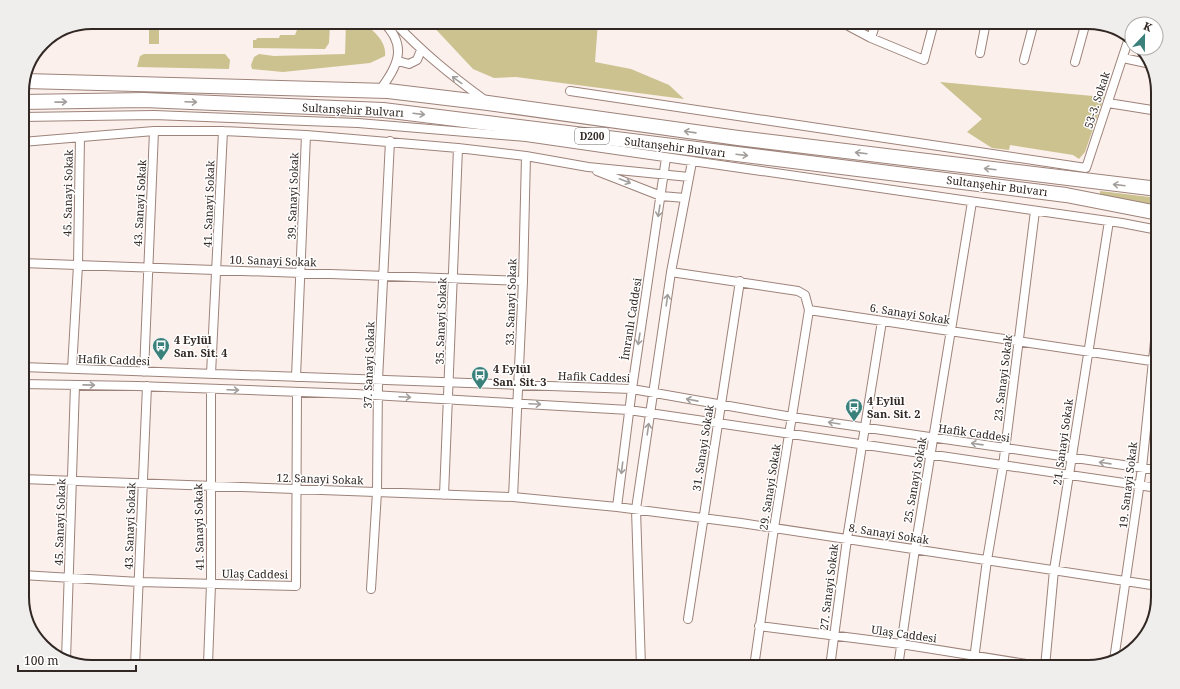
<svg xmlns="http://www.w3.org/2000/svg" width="1180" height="689" viewBox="0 0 1180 689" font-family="'Noto Serif',serif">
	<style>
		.green { fill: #cbc290 }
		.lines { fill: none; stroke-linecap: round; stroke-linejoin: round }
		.street-casing { stroke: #9d837a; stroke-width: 10 }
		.highway-casing { stroke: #9d837a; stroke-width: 16 }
		.street { stroke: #fff; stroke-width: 8 }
		.highway { stroke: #fff; stroke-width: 14 }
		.oneway { stroke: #a29e9c }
		.labels { text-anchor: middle; stroke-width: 3; stroke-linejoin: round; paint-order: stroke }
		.shield { fill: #fff; stroke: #6f6865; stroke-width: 1 }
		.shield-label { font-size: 10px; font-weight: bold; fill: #312723 }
		.street-label { font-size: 11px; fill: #312723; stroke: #fff }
		.poi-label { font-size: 11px; font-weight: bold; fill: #312723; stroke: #fff; text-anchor: start }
		.rim { fill: none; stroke: #312723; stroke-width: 2 }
	</style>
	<rect width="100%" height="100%" fill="#fcf0ec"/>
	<path class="green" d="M 149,22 L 159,22 L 159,44 L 149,44 Z
		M 314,22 L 329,22 L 330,24 L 329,43 L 325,49 L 253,48 L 253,40 L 256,40 L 257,38 L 279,38 L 280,35 L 295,35 L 297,30 L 314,30 Z
		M 346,22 L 363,22 C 373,31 387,41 385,56 L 370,63 L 283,72 L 252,69 L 251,65 L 254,57 L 259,54 L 274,56 L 345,54 Z
		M 429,22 L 598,22 L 595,62 L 631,69 L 669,85 L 684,99 L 516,77 L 494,78 L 473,69 Z
		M 144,54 L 225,54 L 230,60 L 229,69 L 137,67 L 140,56 Z
		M 940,82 L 1104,97 L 1085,152 L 1079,159 L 1073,155 L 1010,145 L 1009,150 L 992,148 L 967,132 L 982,119 Z
		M 1100,191 L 1158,198 L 1158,206 L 1100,196 Z"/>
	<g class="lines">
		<defs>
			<path id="street" d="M 394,22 C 423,53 452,76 486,101
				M 841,22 L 871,38 L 924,60 L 934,22
				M 871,38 L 876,22
				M 980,53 L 986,22
				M 1123,58 L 1151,64
				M 1024,60 L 1034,22
				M 398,61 L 409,64 L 417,60 L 421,50
				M 1075,62 L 1086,22
				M 379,91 C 397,68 409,46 383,22
				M 570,91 L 1086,168 L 1129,38
				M 1108,103 L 1158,111
				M 22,117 L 154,115 L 358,123 L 526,137 L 1122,223 L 1158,230
				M 22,142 L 154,131 L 223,131 L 306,135 L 458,148 L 526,156 L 588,167 L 689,177
				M 597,171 L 661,196 L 685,198
				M 22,263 L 523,281
				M 671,272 L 798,291 L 805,295 L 809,310 L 1158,362
				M 22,367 L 632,389 L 792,417 L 1158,470
				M 72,369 L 78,265 L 80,137
				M 144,372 L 154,131
				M 211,374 L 223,131
				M 296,377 L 306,135
				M 22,384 L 137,386 L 355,394 L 629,410 L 1158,488
				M 22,479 L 513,497 L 617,507 L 741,523 L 1158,586
				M 444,495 L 458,148
				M 513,497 L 523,281 L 526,156
				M 617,507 L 632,389 L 666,158
				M 22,575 L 139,582 L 296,586 L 297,392
				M 371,589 L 377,492 L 378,380 L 390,141
				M 688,619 L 740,281
				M 759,626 L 901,644 L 1045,667
				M 66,660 L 75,385
				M 1114,660 L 1142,468 L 1158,312
				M 208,664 L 211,584 L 211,389
				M 135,667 L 147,386
				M 641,667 L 636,509 L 671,272 L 692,162
				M 754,667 L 774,528 L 809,310
				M 830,667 L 847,539 L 882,321
				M 898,667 L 915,549 L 972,202
				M 973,667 L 987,560 L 1003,466 L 1035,211
				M 1045,667 L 1054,570 L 1109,221"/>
			<path id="highway" d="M 25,81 L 388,91 L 488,103 L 738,138 L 1158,189
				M 22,102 L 144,100 L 383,110 L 1066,195 L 1158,213"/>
		</defs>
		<use href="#street" class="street-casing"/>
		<use href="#highway" class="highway-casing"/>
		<use href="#street" class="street"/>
		<use href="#highway" class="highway"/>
	</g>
	<defs><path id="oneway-shaft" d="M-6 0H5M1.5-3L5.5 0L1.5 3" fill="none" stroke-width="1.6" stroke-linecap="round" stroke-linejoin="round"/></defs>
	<g class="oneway">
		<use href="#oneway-shaft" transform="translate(457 80) rotate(-144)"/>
		<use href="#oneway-shaft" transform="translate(61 102) rotate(-1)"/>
		<use href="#oneway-shaft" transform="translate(191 102) rotate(2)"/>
		<use href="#oneway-shaft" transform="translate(419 114) rotate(7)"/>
		<use href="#oneway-shaft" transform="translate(690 132) rotate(-172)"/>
		<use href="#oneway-shaft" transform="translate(861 153) rotate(-173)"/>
		<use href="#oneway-shaft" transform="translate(742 155) rotate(7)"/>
		<use href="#oneway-shaft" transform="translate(990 169) rotate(-173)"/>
		<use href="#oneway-shaft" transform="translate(625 181) rotate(21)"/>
		<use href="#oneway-shaft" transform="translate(1119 185) rotate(-173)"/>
		<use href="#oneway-shaft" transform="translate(659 211) rotate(99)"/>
		<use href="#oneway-shaft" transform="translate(667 300) rotate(-82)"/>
		<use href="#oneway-shaft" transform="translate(639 339) rotate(99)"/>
		<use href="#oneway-shaft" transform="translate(89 385) rotate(1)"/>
		<use href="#oneway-shaft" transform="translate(233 390) rotate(2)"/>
		<use href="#oneway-shaft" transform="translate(405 397) rotate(3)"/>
		<use href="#oneway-shaft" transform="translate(692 400) rotate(-169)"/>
		<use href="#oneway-shaft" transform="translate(535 404) rotate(3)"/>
		<use href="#oneway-shaft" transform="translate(834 423) rotate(-171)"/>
		<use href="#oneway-shaft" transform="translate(648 429) rotate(-82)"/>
		<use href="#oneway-shaft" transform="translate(977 444) rotate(-172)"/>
		<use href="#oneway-shaft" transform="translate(1105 463) rotate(-172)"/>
		<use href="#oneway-shaft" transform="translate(622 468) rotate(97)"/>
	</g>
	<defs>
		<symbol id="bus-pin" viewBox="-11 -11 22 30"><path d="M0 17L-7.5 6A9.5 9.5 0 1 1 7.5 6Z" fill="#3a817c" stroke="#fff"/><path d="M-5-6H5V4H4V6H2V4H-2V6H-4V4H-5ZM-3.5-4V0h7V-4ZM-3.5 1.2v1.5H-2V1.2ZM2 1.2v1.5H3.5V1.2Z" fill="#fff"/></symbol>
	</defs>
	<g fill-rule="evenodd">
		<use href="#bus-pin" x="151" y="336" width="20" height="27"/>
		<use href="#bus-pin" x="470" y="365" width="20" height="27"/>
		<use href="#bus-pin" x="844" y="397" width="20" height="27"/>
	</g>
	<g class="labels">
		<rect class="shield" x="575" y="128" width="34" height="16" rx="3"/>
		<g class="shield-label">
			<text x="592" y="140">D200</text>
		</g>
		<g class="street-label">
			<text transform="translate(1097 100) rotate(-72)" y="4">53-3. Sokak</text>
			<text transform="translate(353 110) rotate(3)" y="4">Sultanşehir Bulvarı</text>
			<text transform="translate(675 147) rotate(7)" y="4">Sultanşehir Bulvarı</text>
			<text transform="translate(997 186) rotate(7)" y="4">Sultanşehir Bulvarı</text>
			<text transform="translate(68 193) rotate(-89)" y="4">45. Sanayi Sokak</text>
			<text transform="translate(293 196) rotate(-88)" y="4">39. Sanayi Sokak</text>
			<text transform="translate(140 203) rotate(-87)" y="4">43. Sanayi Sokak</text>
			<text transform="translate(209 204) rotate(-88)" y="4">41. Sanayi Sokak</text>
			<text transform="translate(273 261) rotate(2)" y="4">10. Sanayi Sokak</text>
			<text transform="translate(511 302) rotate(-88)" y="4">33. Sanayi Sokak</text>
			<text transform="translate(910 314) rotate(9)" y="4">6. Sanayi Sokak</text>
			<text transform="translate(631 319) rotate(-81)" y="4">İmranlı Caddesi</text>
			<text transform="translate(441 321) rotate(-88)" y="4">35. Sanayi Sokak</text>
			<text transform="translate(114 360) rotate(2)" y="4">Hafik Caddesi</text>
			<text transform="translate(369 365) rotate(-88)" y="4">37. Sanayi Sokak</text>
			<text transform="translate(594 377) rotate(2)" y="4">Hafik Caddesi</text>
			<text transform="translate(1003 378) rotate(-83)" y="4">23. Sanayi Sokak</text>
			<text transform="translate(974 433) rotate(8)" y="4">Hafik Caddesi</text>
			<text transform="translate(1063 442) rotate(-82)" y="4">21. Sanayi Sokak</text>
			<text transform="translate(703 448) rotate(-81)" y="4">31. Sanayi Sokak</text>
			<text transform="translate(320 479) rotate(2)" y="4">12. Sanayi Sokak</text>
			<text transform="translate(915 480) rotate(-80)" y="4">25. Sanayi Sokak</text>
			<text transform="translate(1128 485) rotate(-83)" y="4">19. Sanayi Sokak</text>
			<text transform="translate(770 487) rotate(-81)" y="4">29. Sanayi Sokak</text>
			<text transform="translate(60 522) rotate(-88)" y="4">45. Sanayi Sokak</text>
			<text transform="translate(130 526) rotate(-88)" y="4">43. Sanayi Sokak</text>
			<text transform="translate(199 527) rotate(-91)" y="4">41. Sanayi Sokak</text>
			<text transform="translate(889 534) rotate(9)" y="4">8. Sanayi Sokak</text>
			<text transform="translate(255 574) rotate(1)" y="4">Ulaş Caddesi</text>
			<text transform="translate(829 587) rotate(-83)" y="4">27. Sanayi Sokak</text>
			<text transform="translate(904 634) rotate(8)" y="4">Ulaş Caddesi</text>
		</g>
		<g class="poi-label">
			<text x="174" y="344">4 Eylül<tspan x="174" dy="13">San. Sit. 4</tspan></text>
			<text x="493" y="373">4 Eylül<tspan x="493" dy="13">San. Sit. 3</tspan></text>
			<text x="867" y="405">4 Eylül<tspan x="867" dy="13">San. Sit. 2</tspan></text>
		</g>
	</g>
	<path d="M0 0H1180V689H0ZM92 29H1088A63 63 0 0 1 1151 92V597A63 63 0 0 1 1088 660H92A63 63 0 0 1 29 597V92A63 63 0 0 1 92 29Z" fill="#efeeed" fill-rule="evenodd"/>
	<path class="rim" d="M92 29H1088A63 63 0 0 1 1151 92V597A63 63 0 0 1 1088 660H92A63 63 0 0 1 29 597V92A63 63 0 0 1 92 29Z"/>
	<g transform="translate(1144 36) rotate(22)"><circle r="19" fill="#ffffff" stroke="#ada9a7"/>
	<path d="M0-3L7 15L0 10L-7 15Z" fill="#3a817c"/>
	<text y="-6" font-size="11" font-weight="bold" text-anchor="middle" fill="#312723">K</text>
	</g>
	<path d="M18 665v6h118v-6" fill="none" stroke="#312723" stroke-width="2"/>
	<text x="24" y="665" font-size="12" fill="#312723" stroke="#ffffff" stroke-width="3" paint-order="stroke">100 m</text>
</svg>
